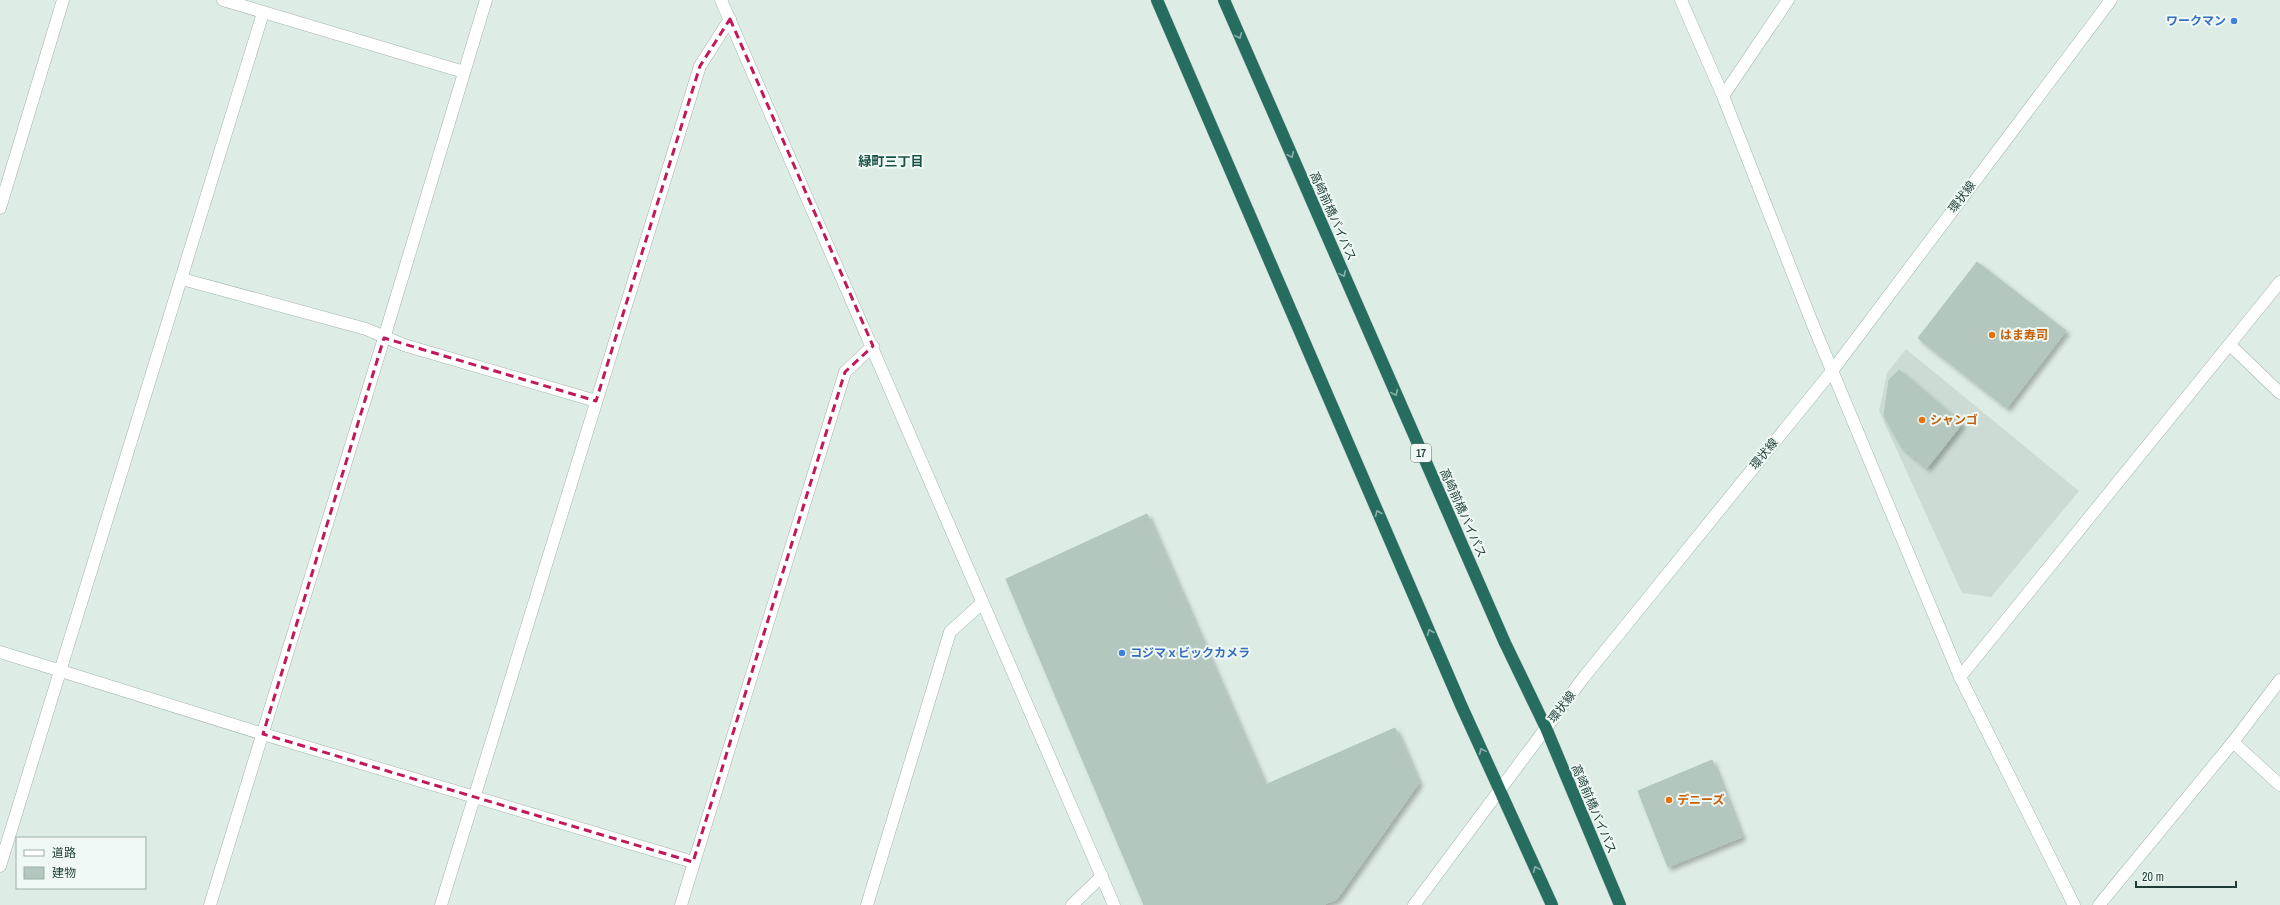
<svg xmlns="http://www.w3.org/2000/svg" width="2280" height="905" viewBox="0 0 2280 905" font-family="'Archivo Narrow','Noto Sans JP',sans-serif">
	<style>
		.built { fill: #ccdcd5 }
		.building { fill: #b3c7bf; stroke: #b0c6bd; filter: url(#shadow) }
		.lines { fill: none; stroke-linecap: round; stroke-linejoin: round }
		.street-casing { stroke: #a1b4ae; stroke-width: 13 }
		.secondary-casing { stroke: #9cb9af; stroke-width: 13 }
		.highway-casing { stroke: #c0c9c7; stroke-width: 13 }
		.street { stroke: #fff; stroke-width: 12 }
		.secondary { stroke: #fff; stroke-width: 12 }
		.highway { stroke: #266d60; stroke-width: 12 }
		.oneway { stroke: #8ab2aa }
		.marked { fill: none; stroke: #c2185b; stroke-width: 3; stroke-dasharray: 8 5; stroke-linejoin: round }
		.shop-dot { fill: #3f7fe0; stroke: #eff8f4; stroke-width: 1.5 }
		.food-dot { fill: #e8710a; stroke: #eff8f4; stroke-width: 1.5 }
		.labels { text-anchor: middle; stroke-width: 4; stroke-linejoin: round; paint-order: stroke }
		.shield { fill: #eff8f4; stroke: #5d756f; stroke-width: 1 }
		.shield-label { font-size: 11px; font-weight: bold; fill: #1e3d36 }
		.shop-label { font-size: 12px; font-weight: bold; fill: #366cbe; stroke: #eff8f4; text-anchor: end }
		.street-label { font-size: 12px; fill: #1e3d36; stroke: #eff8f4 }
		.food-label { font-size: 12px; font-weight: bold; fill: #c56008; stroke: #eff8f4; text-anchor: start }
		.neighbourhood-label { font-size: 13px; font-weight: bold; fill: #185245; stroke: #eff8f4 }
	</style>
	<defs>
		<filter id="shadow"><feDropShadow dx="3.5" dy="3.5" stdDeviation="2" flood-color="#0004"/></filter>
	</defs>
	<rect width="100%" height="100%" fill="#deece6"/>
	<path class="built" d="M 1906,349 L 2079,491 L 1991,597 L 1962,593 L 1879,411 L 1887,373 Z"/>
	<path class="building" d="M 1977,262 L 2066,331 L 2007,408 L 1918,338 Z
		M 1899,370 L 1962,424 L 1927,468 L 1901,446 L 1884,416 L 1889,380 Z
		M 1147,514 L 1265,785 L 1395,728 L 1419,783 L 1337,899 L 1322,905 L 1144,905 L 1006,579 Z
		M 1712,760 L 1742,837 L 1668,867 L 1638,791 Z"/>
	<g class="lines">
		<defs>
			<path id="street" d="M 223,0 L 464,72
				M 1723,96 L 1788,0
				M 0,208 L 63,0
				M 182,279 L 366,329 L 404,345 L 596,401
				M 2230,345 L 2280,393
				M 0,652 L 263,734 L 693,862
				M 1960,677 L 2280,282
				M 2233,742 L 2280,785
				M 0,866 L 263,13
				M 210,905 L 384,338 L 486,0
				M 441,905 L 700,66 L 730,19
				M 681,905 L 845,372 L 873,346
				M 867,905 L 950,632 L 982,603
				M 1072,905 L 1102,876
				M 2099,905 L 2233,742 L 2280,680"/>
			<path id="secondary" d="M 721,0 L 1114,905
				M 1681,0 L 1723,96 L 1813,325 L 1960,677 L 2074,905
				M 1414,905 L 1584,677 L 1832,371 L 2111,0"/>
			<path id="highway" d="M 1157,0 L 1461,705 L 1552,905
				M 1224,0 L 1505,643 L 1546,728 L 1620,905"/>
		</defs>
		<use href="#street" class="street-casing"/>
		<use href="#secondary" class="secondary-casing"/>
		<use href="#highway" class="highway-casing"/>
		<use href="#street" class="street"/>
		<use href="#secondary" class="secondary"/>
		<use href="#highway" class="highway"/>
	</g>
	<defs><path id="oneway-chevron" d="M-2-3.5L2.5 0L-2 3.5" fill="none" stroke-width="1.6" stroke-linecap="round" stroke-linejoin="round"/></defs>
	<g class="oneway">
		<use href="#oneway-chevron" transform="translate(1239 36) rotate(66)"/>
		<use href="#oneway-chevron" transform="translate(1291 155) rotate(66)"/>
		<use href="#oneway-chevron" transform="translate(1343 274) rotate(66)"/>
		<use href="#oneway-chevron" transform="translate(1395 393) rotate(66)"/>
		<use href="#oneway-chevron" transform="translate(1378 513) rotate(-113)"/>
		<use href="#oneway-chevron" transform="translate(1430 632) rotate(-113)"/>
		<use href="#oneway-chevron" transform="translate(1482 751) rotate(-114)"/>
		<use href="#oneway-chevron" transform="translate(1536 869) rotate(-114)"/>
	</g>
	<path class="marked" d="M 730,19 L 873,346 L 845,372 L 693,862 L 263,734 L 384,338 L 596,401 L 700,66 Z"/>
	<g class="shop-dot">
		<circle cx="2234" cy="21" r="4"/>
		<circle cx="1122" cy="653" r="4"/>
	</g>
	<g class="food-dot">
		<circle cx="1992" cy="335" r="4"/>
		<circle cx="1922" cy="420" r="4"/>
		<circle cx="1669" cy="800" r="4"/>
	</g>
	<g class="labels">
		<rect class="shield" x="1411" y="444" width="20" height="18" rx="3"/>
		<g class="shield-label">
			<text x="1421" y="457">17</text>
		</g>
		<g class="shop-label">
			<text x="2226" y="25">ワークマン</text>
			<text x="1130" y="657" text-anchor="start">コジマｘビックカメラ</text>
		</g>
		<g class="street-label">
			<text transform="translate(1962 197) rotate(-53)" y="4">環状線</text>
			<text transform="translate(1333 216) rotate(66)" y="4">高崎前橋バイパス</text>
			<text transform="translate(1764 454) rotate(-51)" y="4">環状線</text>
			<text transform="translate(1463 513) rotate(66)" y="4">高崎前橋バイパス</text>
			<text transform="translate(1562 707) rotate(-53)" y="4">環状線</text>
			<text transform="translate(1594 809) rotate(67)" y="4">高崎前橋バイパス</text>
		</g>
		<g class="food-label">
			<text x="2000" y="339">はま寿司</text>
			<text x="1930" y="424">シャンゴ</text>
			<text x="1677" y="804">デニーズ</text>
		</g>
		<g class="neighbourhood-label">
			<text x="891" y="166">緑町三丁目</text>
		</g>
	</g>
	<rect x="16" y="837" width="130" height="52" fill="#eff8f4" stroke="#9bada8"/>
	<rect x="24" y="850" width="20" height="6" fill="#ffffff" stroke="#9bada8"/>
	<text x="52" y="857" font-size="12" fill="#1e3d36">道路</text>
	<rect x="24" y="867" width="20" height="12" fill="#b3c7bf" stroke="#9bada8"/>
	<text x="52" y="877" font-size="12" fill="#1e3d36">建物</text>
	<path d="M2136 881v6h100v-6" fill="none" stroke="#1e3d36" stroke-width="2"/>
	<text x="2142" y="881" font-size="12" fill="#1e3d36" stroke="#eff8f4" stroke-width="3" paint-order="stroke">20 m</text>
</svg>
